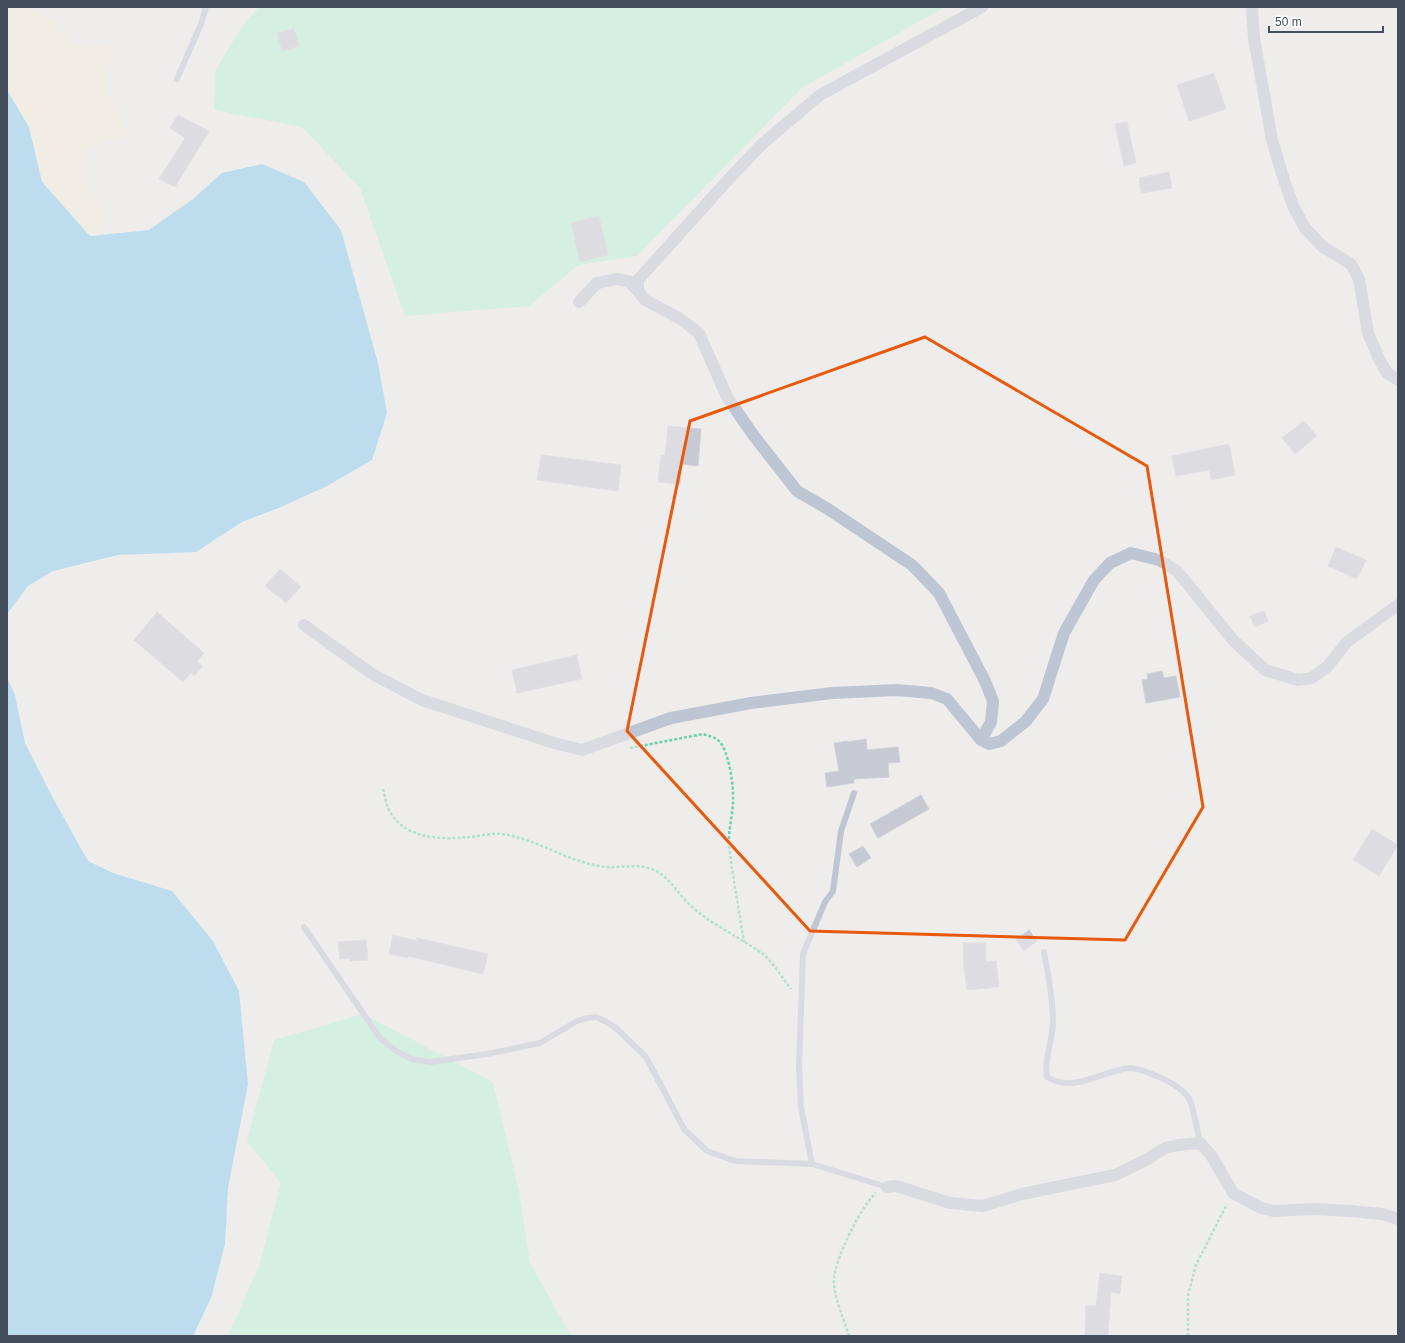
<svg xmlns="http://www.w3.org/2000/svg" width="1405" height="1343" viewBox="0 0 1405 1343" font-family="Helvetica,sans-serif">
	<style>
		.green { fill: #b6f1d5 }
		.sand { fill: #f3eedb }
		.water { fill: #80cbf2 }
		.building { fill: #c8cad3; stroke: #d0d1d9 }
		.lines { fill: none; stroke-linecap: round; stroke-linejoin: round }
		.path { stroke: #6cd2ad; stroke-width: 2.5; stroke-dasharray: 3 2; stroke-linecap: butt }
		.service { stroke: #bec6d3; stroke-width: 6 }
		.minor { stroke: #bec6d3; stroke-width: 12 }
		.marked { fill: none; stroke: #e8590c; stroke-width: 3; stroke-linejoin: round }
	</style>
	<rect width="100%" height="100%" fill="#efecec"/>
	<path class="green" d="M 259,7 L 945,7 L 803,87 L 637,256 L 578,265 L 529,306 L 405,316 L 360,188 L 302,127 L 214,110 L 215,71 L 241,28 Z
		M 363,1014 L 493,1082 L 519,1192 L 530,1263 L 571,1336 L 228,1336 L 259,1266 L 281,1183 L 247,1141 L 274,1040 Z"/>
	<path class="sand" d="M 7,7 L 26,7 L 30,11 L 52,20 L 68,38 L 85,48 L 111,43 L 111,59 L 107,82 L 109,95 L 130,135 L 102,143 L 86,154 L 83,170 L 86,184 L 100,203 L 108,219 L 90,236 L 42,182 L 29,127 L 7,90 Z"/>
	<path class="water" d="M 7,90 L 29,127 L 42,182 L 90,236 L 149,230 L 193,199 L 222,173 L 262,164 L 304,182 L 341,230 L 378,363 L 387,413 L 372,460 L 327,486 L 281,507 L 242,522 L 196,552 L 118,555 L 53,571 L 28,586 L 7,614 Z
		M 7,677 L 15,695 L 25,743 L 54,800 L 88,861 L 113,873 L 172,891 L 213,941 L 239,991 L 248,1084 L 228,1188 L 225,1244 L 211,1298 L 193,1336 L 7,1336 Z"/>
	<path class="building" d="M 294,28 L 299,46 L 282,51 L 277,33 Z
		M 1214,73 L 1226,109 L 1189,121 L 1177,85 Z
		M 178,115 L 209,131 L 175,187 L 159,179 L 185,138 L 170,128 Z
		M 1127,122 L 1136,163 L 1124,166 L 1115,124 Z
		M 1169,172 L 1172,188 L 1141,193 L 1139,178 Z
		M 599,216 L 608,255 L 580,262 L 571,223 Z
		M 1304,421 L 1317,436 L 1295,454 L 1282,438 Z
		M 668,426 L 701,429 L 698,466 L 682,464 L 680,484 L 658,482 L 661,455 L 665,456 Z
		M 1229,444 L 1235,475 L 1211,480 L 1209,470 L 1176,476 L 1172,456 Z
		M 541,455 L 621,465 L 618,491 L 537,480 Z
		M 1336,547 L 1366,560 L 1357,579 L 1328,566 Z
		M 280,569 L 301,587 L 286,603 L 265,586 Z
		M 1264,611 L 1268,621 L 1255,627 L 1250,616 Z
		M 157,612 L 204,653 L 197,661 L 203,666 L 194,676 L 191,673 L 183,682 L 134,640 Z
		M 577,655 L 582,679 L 517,693 L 512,670 Z
		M 1162,671 L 1164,678 L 1176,676 L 1180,697 L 1146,703 L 1142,680 L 1148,679 L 1147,674 Z
		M 866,739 L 867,750 L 898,747 L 900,762 L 888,763 L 889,777 L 854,779 L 854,783 L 827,787 L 825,773 L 839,771 L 834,743 L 847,741 L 847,742 Z
		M 921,795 L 929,809 L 878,838 L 870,824 Z
		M 1372,829 L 1398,845 L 1379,876 L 1353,860 Z
		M 863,846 L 871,858 L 857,867 L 849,854 Z
		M 1029,930 L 1037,941 L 1024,951 L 1016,940 Z
		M 393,935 L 417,941 L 417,938 L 488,954 L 483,974 L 408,956 L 408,958 L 389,954 Z
		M 366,940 L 368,960 L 350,961 L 350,958 L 340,959 L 338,942 Z
		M 963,943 L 986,943 L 986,962 L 996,961 L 999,987 L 967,990 L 964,968 Z
		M 1100,1273 L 1122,1276 L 1120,1294 L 1111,1292 L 1108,1336 L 1085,1336 L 1086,1305 L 1096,1306 Z"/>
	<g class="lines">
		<path class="path" d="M 630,748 L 703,734 C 709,736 715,737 719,741 C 729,751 734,787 733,800 C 733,815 728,830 729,846 C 733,878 739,910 744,942
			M 383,789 C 385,796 386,804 389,810 C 404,839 440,840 469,837 C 479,836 492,833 502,834 C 538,839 569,863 606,867 C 621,868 639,863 654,870 C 670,877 677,893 690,905 C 712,925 739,937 763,954 C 772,961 784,980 791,989
			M 849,1336 C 844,1319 833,1296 834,1279 C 835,1259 861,1206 876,1193
			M 1188,1336 L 1188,1295 L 1196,1265 L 1227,1204"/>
		<path class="service" d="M 177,79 L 201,24 L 206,7
			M 304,927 L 380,1038 L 396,1051 L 412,1059 L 430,1062 L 487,1054 L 540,1043 L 577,1021 L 587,1018 L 596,1017 L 605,1021 L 616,1028 L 646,1057 L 684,1129 L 707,1151 L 735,1161 L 812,1164 L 887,1187
			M 1044,952 C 1048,974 1053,998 1053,1021 C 1053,1040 1044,1058 1047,1077 C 1074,1094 1103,1070 1130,1068 C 1140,1068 1151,1074 1159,1077 C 1171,1082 1182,1088 1189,1098 C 1193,1105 1198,1134 1200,1143
			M 812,1164 L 801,1107 L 799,1066 L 803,954 L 825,902 L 833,891 L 841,831 L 854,793"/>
		<path class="minor" d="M 1252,7 L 1254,38 L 1272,140 L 1284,180 L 1294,208 L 1305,228 L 1323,247 L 1351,264 L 1359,279 L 1368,333 L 1379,359 L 1387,373 L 1398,380
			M 638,291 L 638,280 L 727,181 L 761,145 L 820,95 L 982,7
			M 579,302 L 597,283 L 617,279 L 628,281 L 638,291 L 645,300 L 679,318 L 699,333 L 727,397 L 754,436 L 797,491 L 828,509 L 912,565 L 939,593 L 985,681 L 993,701 L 991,722 L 981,740
			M 304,625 L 372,674 L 422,700 L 554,743 L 582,750 L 671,718 L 751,703 L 832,693 L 897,690 L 931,693 L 947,699 L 981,740 L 989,744 L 1001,741 L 1026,721 L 1043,699 L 1064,633 L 1094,580 L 1110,563 L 1131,553 L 1159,560 L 1177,571 L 1233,640 L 1265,670 L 1298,680 L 1312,678 L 1328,666 L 1347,642 L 1398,605
			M 887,1187 L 896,1186 L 950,1203 L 983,1206 L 1022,1194 L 1115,1175 L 1148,1159 L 1165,1148 L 1178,1145 L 1200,1143 L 1211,1155 L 1233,1193 L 1261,1208 L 1274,1211 L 1314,1209 L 1350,1211 L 1382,1214 L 1398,1219"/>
	</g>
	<path d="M0 0H1405V1343H0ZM 925,337 L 1147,466 L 1203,807 L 1125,940 L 810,931 L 627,731 L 690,421 Z" fill="#efecec" fill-opacity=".55" fill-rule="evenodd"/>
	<path class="marked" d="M 925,337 L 1147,466 L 1203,807 L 1125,940 L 810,931 L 627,731 L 690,421 Z"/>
	<rect width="1405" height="1343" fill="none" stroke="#434d5b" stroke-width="16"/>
	<path d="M1269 26v6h114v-6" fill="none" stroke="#434d5b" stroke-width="2"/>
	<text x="1275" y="26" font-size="12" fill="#434d5b" stroke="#ffffff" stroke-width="3" paint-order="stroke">50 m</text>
</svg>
